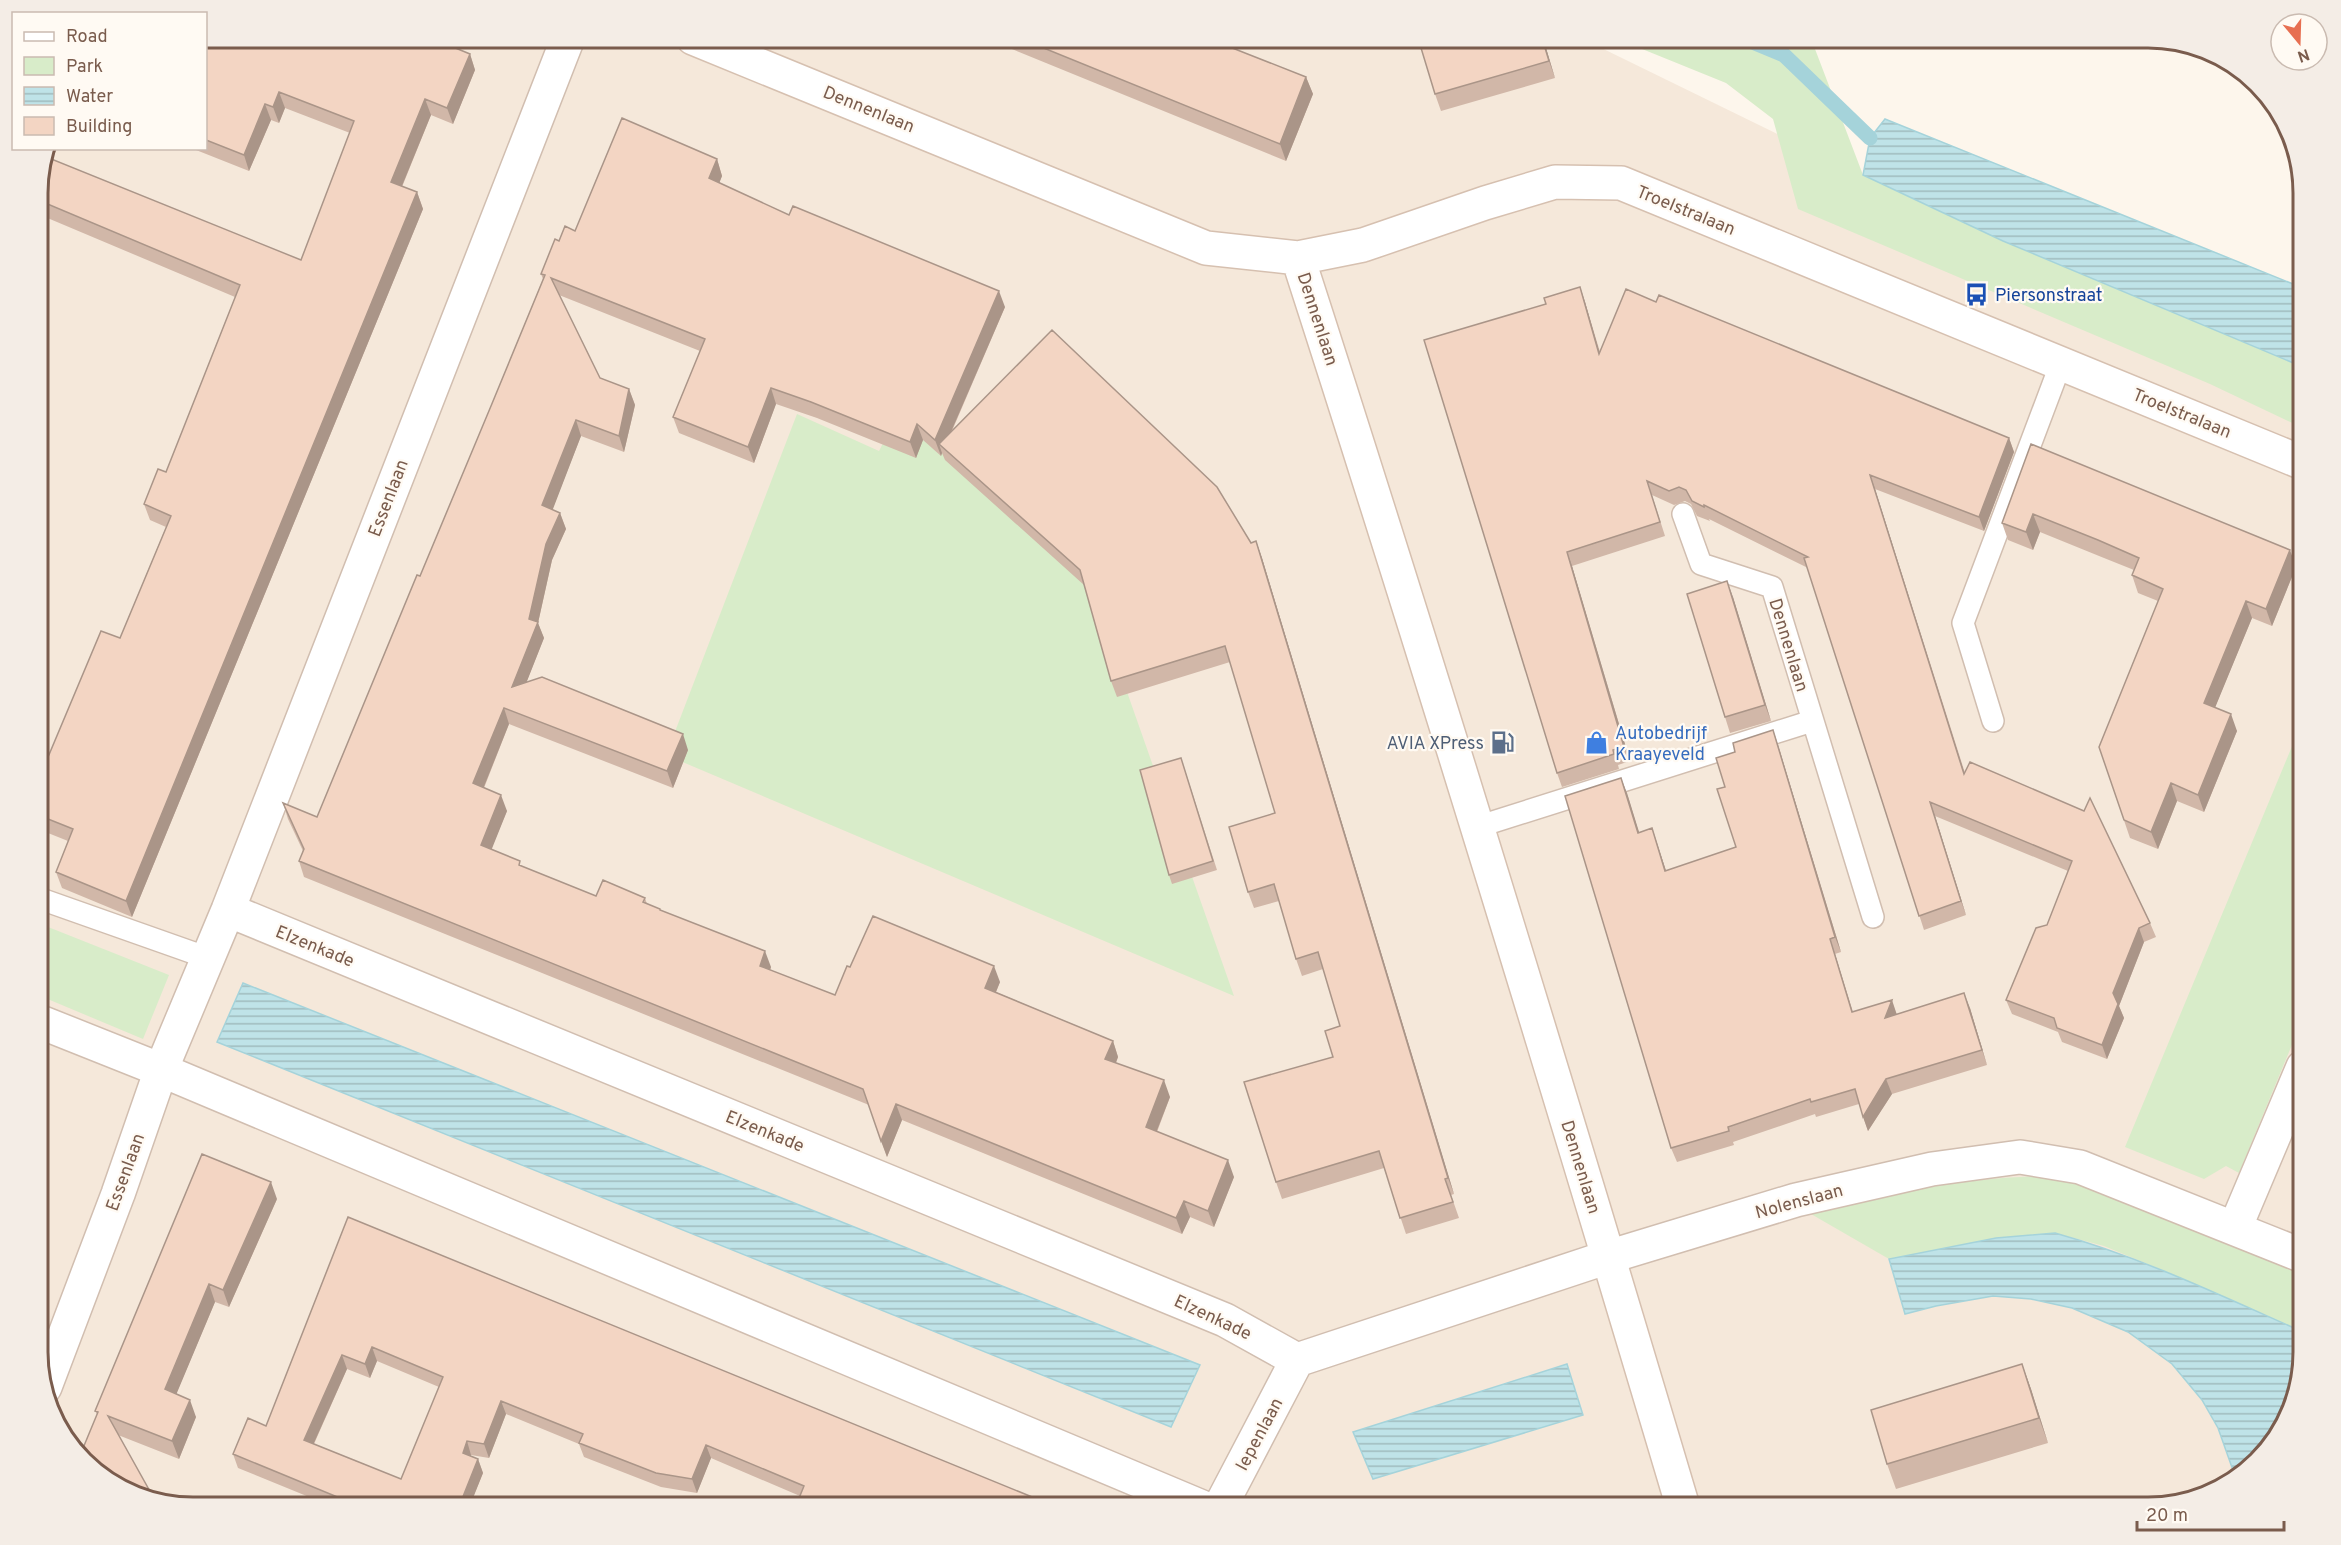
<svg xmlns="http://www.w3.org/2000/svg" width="2341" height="1545" viewBox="0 0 2341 1545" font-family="Overpass,sans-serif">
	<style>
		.residential { fill: #f5e8da }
		.green { fill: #d8ecc9 }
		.water { fill: url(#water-rules); stroke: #a5d3da; stroke-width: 1.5 }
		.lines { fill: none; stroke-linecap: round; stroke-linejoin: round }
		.stream { stroke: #a5d3da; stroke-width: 15 }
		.lane-casing { stroke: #d1beb0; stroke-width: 24 }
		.street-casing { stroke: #d1beb0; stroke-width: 36 }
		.secondary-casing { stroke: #d6c0b0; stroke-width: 36 }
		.lane { stroke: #fff; stroke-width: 21 }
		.street { stroke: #fff; stroke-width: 33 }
		.secondary { stroke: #fff; stroke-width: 33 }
		.wall { fill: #d1b7a8; fill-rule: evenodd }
		.shaded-wall { fill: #aa9588 }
		.building { fill: #f3d5c3; stroke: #aa9588; stroke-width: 1.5; fill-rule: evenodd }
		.labels { text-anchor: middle; stroke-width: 4.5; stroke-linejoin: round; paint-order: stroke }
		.street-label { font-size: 18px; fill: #7a5c4d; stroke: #fffaf3 }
		.transit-label { font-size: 18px; fill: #164399; stroke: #fffaf3; text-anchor: start }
		.shop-label { font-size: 18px; fill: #366cbe; stroke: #fffaf3; text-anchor: start }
		.service-label { font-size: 18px; fill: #4e5e75; stroke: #fffaf3; text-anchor: end }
		.rim { fill: none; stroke: #7a5c4d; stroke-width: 3 }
	</style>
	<defs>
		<pattern id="water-rules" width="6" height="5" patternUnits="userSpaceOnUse" patternTransform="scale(1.5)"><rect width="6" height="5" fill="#bfe3e8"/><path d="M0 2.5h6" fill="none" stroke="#a0bbbe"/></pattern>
	</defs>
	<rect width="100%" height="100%" fill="#fdf6ec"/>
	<path class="residential" d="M 206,38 L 1581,38 L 2005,245 L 2303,368 L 2303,1352 L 2277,1439 L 2217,1491 L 2148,1507 L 193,1507 L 106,1481 L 58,1429 L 38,1362 L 38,183 L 46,149 L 206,148 Z"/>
	<path class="green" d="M 1615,38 L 1786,38 L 1815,49 L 1863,175 L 2003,241 L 2303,367 L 2303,428 L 2210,384 L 1798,209 L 1773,119 L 1726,83 Z
		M 902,406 L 1082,564 L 1234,996 L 666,755 L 797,414 L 879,451 Z
		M 2303,720 L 2303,1018 L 2239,1173 L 2226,1166 L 2204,1179 L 2125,1147 Z
		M 38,923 L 169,975 L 143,1039 L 38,995 Z
		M 2042,1176 L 2080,1180 L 2303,1269 L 2303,1332 L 2162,1270 L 2104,1246 L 2055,1233 L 1996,1238 L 1889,1259 L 1811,1214 C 1887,1193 1963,1178 2042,1176 Z"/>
	<path class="water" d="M 1885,119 L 2303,288 L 2303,367 L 2003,241 L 1863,175 L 1870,138 Z
		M 243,983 L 1200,1365 L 1171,1427 L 217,1042 Z
		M 2055,1233 C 2141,1257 2222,1296 2303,1332 L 2303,1352 L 2277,1439 L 2235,1476 L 2218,1428 L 2202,1400 L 2172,1364 L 2128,1332 L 2072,1308 L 2031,1299 L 1993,1296 L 1936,1306 L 1905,1314 L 1889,1259 L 1996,1238 Z
		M 1567,1364 L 1583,1415 L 1373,1479 L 1353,1432 Z"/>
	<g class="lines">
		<path class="stream" d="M 1743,38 L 1784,55 L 1870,138"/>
		<defs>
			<path id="lane" d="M 1683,514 L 1701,564 L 1772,587 L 1873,917
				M 1993,721 L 1963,623 L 2061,363
				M 1477,827 L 1812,721
				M 38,898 L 208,958"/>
			<path id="street" d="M 228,910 L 1225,1320 L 1297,1360
				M 38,1021 L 161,1070 L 1202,1507
				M 2235,1228 L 2303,1067
				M 1297,1360 L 1608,1257 L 1796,1200 L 1932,1169 L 2020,1157 L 2080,1167 L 2303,1256
				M 45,1387 L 118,1194 L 161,1070 L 228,910 L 568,38
				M 1220,1507 L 1297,1360"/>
			<path id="secondary" d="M 693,38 L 1206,248 L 1298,258 L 1363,245 L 1485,203 L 1555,182 L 1621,183 L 2303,463
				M 1298,258 C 1432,673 1559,1090 1683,1507"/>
		</defs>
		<use href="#lane" class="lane-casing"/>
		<use href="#street" class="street-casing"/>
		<use href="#secondary" class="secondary-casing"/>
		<use href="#lane" class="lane"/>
		<use href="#street" class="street"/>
		<use href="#secondary" class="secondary"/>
	</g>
	<path class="wall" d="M 206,38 L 470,54 L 475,70 L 453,124 L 431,115 L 402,187 L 417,192 L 423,209 L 132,917 L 62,888 L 56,872 L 68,841 L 38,829 L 38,766 L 43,769 L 120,638 L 166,527 L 150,520 L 144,504 L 166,472 L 235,297 L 38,214 L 38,183 L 301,260 L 350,133 L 285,108 L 279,123 L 271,120 L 249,171 L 191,148 L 206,148 Z
		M 989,38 L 1207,38 L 1306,77 L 1313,94 L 1286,161 L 990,40 Z
		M 1418,38 L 1543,38 L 1555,78 L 1441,111 L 1435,94 Z
		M 717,159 L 722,176 L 719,183 L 789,215 L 1005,307 L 952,431 L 1251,543 L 1256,541 L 1262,558 L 1454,1194 L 1451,1195 L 1459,1218 L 1406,1234 L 1384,1168 L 1282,1199 L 1276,1182 L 1333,1057 L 1340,1026 L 1323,969 L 1302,976 L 1296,959 L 1279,901 L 1254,908 L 1248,892 L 1275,813 L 1230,662 L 1117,697 L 1111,681 L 1084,585 L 945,460 L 942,453 L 941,456 L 923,440 L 916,458 L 817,418 L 776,404 L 754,463 L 679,433 L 673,417 L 700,351 L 559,295 L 600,378 L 629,389 L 635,405 L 624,452 L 581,436 L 552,510 L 560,513 L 566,529 L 552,560 L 538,623 L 544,638 L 526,683 L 688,750 L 673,788 L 509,724 L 484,788 L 507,811 L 491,849 L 522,866 L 596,896 L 645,898 L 647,904 L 771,967 L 770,970 L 835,995 L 850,967 L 1000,982 L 996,992 L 1113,1041 L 1118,1057 L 1116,1063 L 1170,1097 L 1157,1132 L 1234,1177 L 1214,1227 L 1190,1217 L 1182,1234 L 902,1120 L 887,1157 L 869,1105 L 304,877 L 299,861 L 303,851 L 288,819 L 283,803 L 317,817 L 420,576 L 491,406 L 543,279 L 541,274 L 559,241 L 575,231 Z
		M 1580,287 L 1585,302 L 1600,352 L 1656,302 L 2009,438 L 2014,452 L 1984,531 L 1875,489 L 1965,773 L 2150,923 L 2156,937 L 2144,942 L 2119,1006 L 2124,1018 L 2107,1059 L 2062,1042 L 2058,1032 L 2012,1014 L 2006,1000 L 2047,925 L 2068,871 L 1935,816 L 1966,915 L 1924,930 L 1808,568 L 1709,519 L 1710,521 L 1697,516 L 1691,504 L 1685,501 L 1674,505 L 1652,495 L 1665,536 L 1572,566 L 1630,761 L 1618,765 L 1619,769 L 1562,787 L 1557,773 L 1546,304 Z
		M 2031,444 L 2296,567 L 2272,626 L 2252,618 L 2215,707 L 2237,731 L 2204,812 L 2177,801 L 2158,849 L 2130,838 L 2099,747 L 2158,601 L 2138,593 L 2132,575 L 2134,570 L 2104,558 L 2040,532 L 2033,550 L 2008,540 L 2002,523 Z
		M 1733,597 L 1771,721 L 1730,733 L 1725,717 Z
		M 1773,730 L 1778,745 L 1841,952 L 1835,954 L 1853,1012 L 1897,1014 L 1970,1008 L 1987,1065 L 1892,1094 L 1868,1131 L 1859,1104 L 1816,1117 L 1815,1114 L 1733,1142 L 1734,1145 L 1677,1162 L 1671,1148 L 1627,793 L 1639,833 L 1652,828 L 1666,871 L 1736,847 L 1725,787 L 1735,752 Z
		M 1184,767 L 1217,870 L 1172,884 L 1169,875 Z
		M 277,1199 L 229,1307 L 215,1302 L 176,1394 L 196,1417 L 179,1459 L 118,1435 L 97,1414 L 95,1411 Z
		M 348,1217 L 1059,1508 L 800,1496 L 711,1458 L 697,1493 L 661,1487 L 584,1457 L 579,1444 L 506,1414 L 489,1458 L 471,1455 L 471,1456 L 478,1459 L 483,1473 L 469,1507 L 470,1508 L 336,1508 L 238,1468 L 233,1454 L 266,1426 ZM 377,1361 L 439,1387 L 401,1479 L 314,1444 L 347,1369 L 370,1378 Z
		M 2022,1364 L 2031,1389 L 2048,1443 L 1896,1489 L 1887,1464 Z"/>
	<path class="shaded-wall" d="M 1542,38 L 1543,38 L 1555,78 L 1549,61 Z
		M 470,54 L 475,70 L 453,124 L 447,108 Z
		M 1306,77 L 1313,94 L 1286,161 L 1280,144 Z
		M 279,92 L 285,108 L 279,123 L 273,107 Z
		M 425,99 L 431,115 L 397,198 L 391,182 Z
		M 265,104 L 271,120 L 249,171 L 244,155 Z
		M 717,159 L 722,176 L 715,194 L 709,178 Z
		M 417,192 L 423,209 L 132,917 L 126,901 Z
		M 1580,287 L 1585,302 L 1604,368 L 1599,354 Z
		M 999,291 L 1005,307 L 944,448 L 939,444 L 942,453 L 941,456 L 935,440 Z
		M 771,388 L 776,404 L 754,463 L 748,447 Z
		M 629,389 L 635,405 L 624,452 L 619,436 Z
		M 576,420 L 581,436 L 548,522 L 542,505 Z
		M 917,424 L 923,440 L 916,458 L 910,442 Z
		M 2009,438 L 2014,452 L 1984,531 L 1979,517 Z
		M 1870,475 L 1875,489 L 1969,788 L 1964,774 Z
		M 560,513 L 566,529 L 552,560 L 538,623 L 544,638 L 518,704 L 512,687 L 529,619 L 546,544 Z
		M 2033,514 L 2040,532 L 2033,550 L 2026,532 Z
		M 1256,541 L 1262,558 L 1454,1194 L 1448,1178 Z
		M 2290,550 L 2296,567 L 2272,626 L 2266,609 Z
		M 1567,552 L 1572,566 L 1630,761 L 1624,747 Z
		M 1727,581 L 1733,597 L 1771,721 L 1765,705 Z
		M 2246,601 L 2252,618 L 2210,720 L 2204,703 Z
		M 504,708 L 509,724 L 479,799 L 473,783 Z
		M 2231,714 L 2237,731 L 2204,812 L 2198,795 Z
		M 1773,730 L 1778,745 L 1841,952 L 1835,937 Z
		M 683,734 L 688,750 L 673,788 L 667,771 Z
		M 1621,778 L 1627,793 L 1644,848 L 1638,833 Z
		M 2171,783 L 2177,801 L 2158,849 L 2151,832 Z
		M 501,795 L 507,811 L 487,861 L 481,845 Z
		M 1930,802 L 1935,816 L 1966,915 L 1961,901 Z
		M 1652,828 L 1657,843 L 1671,886 L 1665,871 Z
		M 2139,928 L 2144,942 L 2119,1006 L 2124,1018 L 2107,1059 L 2102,1045 L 2113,993 Z
		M 1830,939 L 1835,954 L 1857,1027 L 1852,1012 Z
		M 765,951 L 771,967 L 766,982 L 760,966 Z
		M 994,966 L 1000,982 L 991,1004 L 985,988 Z
		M 1964,993 L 1970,1008 L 1987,1065 L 1982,1050 Z
		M 1892,1000 L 1897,1015 L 1885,1018 Z
		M 1113,1041 L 1118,1057 L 1111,1075 L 1105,1059 Z
		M 1886,1079 L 1892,1094 L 1868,1131 L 1863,1117 Z
		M 1164,1080 L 1170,1097 L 1152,1143 L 1146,1127 Z
		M 896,1104 L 902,1120 L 887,1157 L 881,1141 Z
		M 1228,1160 L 1234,1177 L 1214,1227 L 1208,1211 Z
		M 271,1182 L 277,1199 L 229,1307 L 223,1290 Z
		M 1184,1201 L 1190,1217 L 1182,1234 L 1176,1218 Z
		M 209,1284 L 215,1302 L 171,1407 L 165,1389 Z
		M 372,1347 L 377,1361 L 370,1378 L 365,1364 Z
		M 342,1355 L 347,1369 L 309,1454 L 304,1440 Z
		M 2022,1364 L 2031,1389 L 2048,1443 L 2039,1418 Z
		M 190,1400 L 196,1417 L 179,1459 L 172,1441 Z
		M 501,1401 L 506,1414 L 489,1458 L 484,1444 Z
		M 467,1441 L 471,1455 L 468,1466 L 463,1453 Z
		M 706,1445 L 711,1458 L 697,1493 L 692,1479 Z
		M 478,1459 L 483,1473 L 469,1508 L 460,1504 Z"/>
	<path class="building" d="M 206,38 L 431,38 L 470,54 L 447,108 L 425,99 L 391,182 L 417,192 L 126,901 L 56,872 L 73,829 L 38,815 L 38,766 L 43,769 L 101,631 L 120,638 L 171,516 L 144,504 L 158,469 L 166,472 L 240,285 L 38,200 L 38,183 L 44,156 L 301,260 L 354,121 L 279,92 L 273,107 L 265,104 L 244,155 L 206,140 Z
		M 1019,38 L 1207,38 L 1306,77 L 1280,144 Z
		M 1418,38 L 1542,38 L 1549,61 L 1435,94 Z
		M 622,118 L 717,159 L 709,178 L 789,215 L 793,206 L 999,291 L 935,440 L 917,424 L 910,442 L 811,402 L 771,388 L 748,447 L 673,417 L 705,339 L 551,278 L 600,378 L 629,389 L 619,436 L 576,420 L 542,505 L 560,513 L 546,544 L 529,619 L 538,622 L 512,687 L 542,677 L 683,734 L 667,771 L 504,708 L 473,783 L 501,795 L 481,845 L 520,861 L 519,865 L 596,896 L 603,880 L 645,898 L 643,902 L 660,909 L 660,910 L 765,951 L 760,966 L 835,995 L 847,966 L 850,967 L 873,916 L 994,966 L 985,988 L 1113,1041 L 1105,1059 L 1164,1080 L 1146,1127 L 1228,1160 L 1208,1211 L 1184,1201 L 1176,1218 L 896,1104 L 881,1141 L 863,1089 L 299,861 L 304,849 L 283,803 L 317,817 L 417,575 L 420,576 L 491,406 L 545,275 L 541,274 L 555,239 L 559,241 L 565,226 L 575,231 Z
		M 1580,287 L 1599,354 L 1626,289 L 1656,302 L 1659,295 L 2009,438 L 1979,517 L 1870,475 L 1964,774 L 1970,762 L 2084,811 L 2090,798 L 2150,923 L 2139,928 L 2113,993 L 2118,1004 L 2102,1045 L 2057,1028 L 2054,1018 L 2006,1000 L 2036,928 L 2047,925 L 2072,861 L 1930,802 L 1961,901 L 1919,916 L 1804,558 L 1808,557 L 1704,505 L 1704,507 L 1692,501 L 1686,490 L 1679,487 L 1669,491 L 1647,481 L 1660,522 L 1567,552 L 1624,747 L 1613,750 L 1614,754 L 1557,773 L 1424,340 L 1546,304 L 1544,298 Z
		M 1052,330 L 1217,487 L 1251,543 L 1256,541 L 1448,1178 L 1445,1179 L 1453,1202 L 1400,1218 L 1379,1151 L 1276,1182 L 1244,1082 L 1333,1057 L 1325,1031 L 1340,1026 L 1318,952 L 1296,959 L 1274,884 L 1248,892 L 1229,827 L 1275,813 L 1225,646 L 1111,681 L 1080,570 L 939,444 Z
		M 2031,444 L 2290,550 L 2266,609 L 2246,601 L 2204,703 L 2231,714 L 2198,795 L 2171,783 L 2151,832 L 2124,820 L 2099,747 L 2163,589 L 2132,575 L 2139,558 L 2098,540 L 2033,514 L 2026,532 L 2002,523 Z
		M 1727,581 L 1765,705 L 1725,717 L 1687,594 Z
		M 1773,730 L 1835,937 L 1830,939 L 1852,1012 L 1892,1000 L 1885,1018 L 1964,993 L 1982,1050 L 1886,1079 L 1863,1117 L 1855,1089 L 1811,1102 L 1810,1099 L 1728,1127 L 1729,1131 L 1671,1148 L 1565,796 L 1621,778 L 1638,833 L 1652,828 L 1665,871 L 1736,847 L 1717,789 L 1725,787 L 1716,758 L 1735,752 L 1733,743 Z
		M 1181,758 L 1213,861 L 1169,875 L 1140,770 Z
		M 202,1154 L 271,1182 L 223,1290 L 209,1284 L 165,1389 L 190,1400 L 172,1441 L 108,1416 L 152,1495 L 106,1481 L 81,1453 L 98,1412 L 95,1411 Z
		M 348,1217 L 1059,1508 L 795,1508 L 804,1486 L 706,1445 L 692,1479 L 656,1473 L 579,1443 L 583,1434 L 501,1401 L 484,1444 L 467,1441 L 463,1453 L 478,1459 L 460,1504 L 470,1508 L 364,1508 L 233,1454 L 248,1418 L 266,1426 ZM 372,1347 L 443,1377 L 401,1479 L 304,1440 L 342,1355 L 365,1364 Z
		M 2022,1364 L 2039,1418 L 1887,1464 L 1871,1410 Z
		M 1387,1503 L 1389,1508 L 1374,1508 Z"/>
	<defs>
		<symbol id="bus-bare" viewBox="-9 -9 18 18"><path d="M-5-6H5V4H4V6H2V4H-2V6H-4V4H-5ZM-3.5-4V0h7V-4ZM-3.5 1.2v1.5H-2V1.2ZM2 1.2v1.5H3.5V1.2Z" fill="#1a4fb4" stroke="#fffaf3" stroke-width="2.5" paint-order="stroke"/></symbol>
		<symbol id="fuel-bare" viewBox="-9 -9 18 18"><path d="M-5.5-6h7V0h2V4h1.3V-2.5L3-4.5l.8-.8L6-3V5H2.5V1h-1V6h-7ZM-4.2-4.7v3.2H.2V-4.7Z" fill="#5c6f8a" stroke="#fffaf3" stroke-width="2.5" paint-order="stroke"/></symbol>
		<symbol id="shop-bare" viewBox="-9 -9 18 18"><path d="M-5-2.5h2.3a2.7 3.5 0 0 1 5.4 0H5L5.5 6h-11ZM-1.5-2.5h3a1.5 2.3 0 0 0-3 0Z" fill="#3f7fe0" stroke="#fffaf3" stroke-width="2.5" paint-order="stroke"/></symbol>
	</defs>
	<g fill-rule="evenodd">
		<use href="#bus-bare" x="1960" y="278" width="33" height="33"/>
		<use href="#fuel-bare" x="1486" y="726" width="33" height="33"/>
		<use href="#shop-bare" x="1580" y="726" width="33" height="33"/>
	</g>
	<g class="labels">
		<g class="street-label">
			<text transform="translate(869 109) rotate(22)" y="6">Dennenlaan</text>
			<text transform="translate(1686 210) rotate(22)" y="6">Troelstralaan</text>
			<text transform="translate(1318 319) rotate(72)" y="6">Dennenlaan</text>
			<text transform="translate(2182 413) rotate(22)" y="6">Troelstralaan</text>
			<text transform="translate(388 498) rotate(-69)" y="6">Essenlaan</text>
			<text transform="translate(1789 645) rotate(73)" y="6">Dennenlaan</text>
			<text transform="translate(315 946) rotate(22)" y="6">Elzenkade</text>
			<text transform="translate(765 1131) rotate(22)" y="6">Elzenkade</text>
			<text transform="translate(1581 1167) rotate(73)" y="6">Dennenlaan</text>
			<text transform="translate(125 1172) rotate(-70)" y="6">Essenlaan</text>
			<text transform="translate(1799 1201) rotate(-15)" y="6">Nolenslaan</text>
			<text transform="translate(1213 1317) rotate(25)" y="6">Elzenkade</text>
			<text transform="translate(1259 1434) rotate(-62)" y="6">Iepenlaan</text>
		</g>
		<g class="transit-label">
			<text x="1995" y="301">Piersonstraat</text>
		</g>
		<g class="shop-label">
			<text x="1615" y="739">Autobedrijf<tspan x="1615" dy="21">Kraayeveld</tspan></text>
		</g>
		<g class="service-label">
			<text x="1484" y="749">AVIA XPress</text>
		</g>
	</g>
	<path d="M0 0H2341V1545H0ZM193 48H2148A145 145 0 0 1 2293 193V1352A145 145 0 0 1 2148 1497H193A145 145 0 0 1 48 1352V193A145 145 0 0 1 193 48Z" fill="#f4ede6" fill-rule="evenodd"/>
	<path class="rim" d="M193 48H2148A145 145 0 0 1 2293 193V1352A145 145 0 0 1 2148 1497H193A145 145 0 0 1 48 1352V193A145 145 0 0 1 193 48Z"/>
	<rect x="12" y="12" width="195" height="138" fill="#fffaf3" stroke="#cabbb1" stroke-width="1.5"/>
	<rect x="24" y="32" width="30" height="9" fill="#ffffff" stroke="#cabbb1" stroke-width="1.5"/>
	<text x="66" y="42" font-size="18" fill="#7a5c4d">Road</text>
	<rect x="24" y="57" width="30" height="18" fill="#d8ecc9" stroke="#cabbb1" stroke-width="1.5"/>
	<text x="66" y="72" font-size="18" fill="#7a5c4d">Park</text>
	<rect x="24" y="87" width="30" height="18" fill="url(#water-rules)" stroke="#cabbb1" stroke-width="1.5"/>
	<text x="66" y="102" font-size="18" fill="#7a5c4d">Water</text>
	<rect x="24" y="117" width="30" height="18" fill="#f3d5c3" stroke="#cabbb1" stroke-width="1.5"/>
	<text x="66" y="132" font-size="18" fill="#7a5c4d">Building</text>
	<g transform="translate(2299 42) rotate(161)"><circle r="28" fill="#fffaf3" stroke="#cabbb1" stroke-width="1.5"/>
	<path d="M0-4.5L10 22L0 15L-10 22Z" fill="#e76f51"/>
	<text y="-9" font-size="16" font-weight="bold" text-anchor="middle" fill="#7a5c4d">N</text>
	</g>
	<path d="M2137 1521v9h147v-9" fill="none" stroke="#7a5c4d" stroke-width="3"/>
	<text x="2146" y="1521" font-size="18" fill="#7a5c4d" stroke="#fffaf3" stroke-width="4.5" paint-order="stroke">20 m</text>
</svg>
